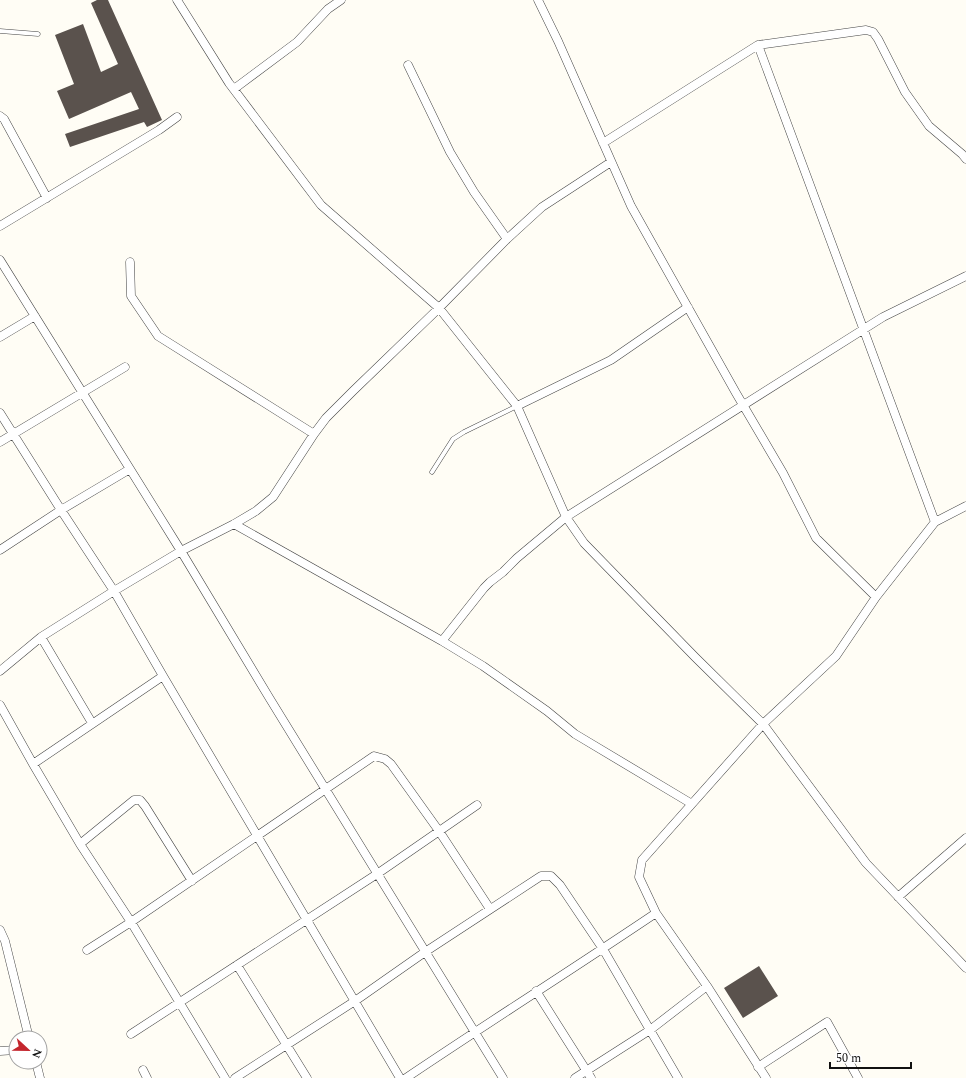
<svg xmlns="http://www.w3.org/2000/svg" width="966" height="1078" viewBox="0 0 966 1078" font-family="Spectral,serif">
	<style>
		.building { fill: #5a524d }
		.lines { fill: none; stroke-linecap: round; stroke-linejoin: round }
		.service-casing { stroke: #444; stroke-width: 5 }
		.minor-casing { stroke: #444; stroke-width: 9 }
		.service { stroke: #fff; stroke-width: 4 }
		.minor { stroke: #fff; stroke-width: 8 }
	</style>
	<rect width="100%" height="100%" fill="#fffdf5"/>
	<path class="building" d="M 97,0 L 108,0 L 162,120 L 147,127 L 144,122 L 70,147 L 65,134 L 139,109 L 131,92 L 69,119 L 57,91 L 74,84 L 55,35 L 83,24 L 101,72 L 118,64 L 91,3 Z
		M 759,966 L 778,996 L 743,1018 L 724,988 Z"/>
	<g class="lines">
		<defs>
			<path id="service" d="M 0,31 L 38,34
				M 432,472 L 453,439 L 464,432 L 517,406"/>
			<path id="minor" d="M 177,0 L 229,83 L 321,205 L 439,308 L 517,406 L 566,517 L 584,543 L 695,657 L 763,724 L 866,863 L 966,968
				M 538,0 L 558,41 L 631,206 L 736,393 L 783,473 L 816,538 L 876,597
				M 758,45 L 935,522
				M 408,65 L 450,152 L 474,192 L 507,239
				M 234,89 L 297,42 L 328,9 L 341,0
				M 0,116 L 4,119 L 47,198
				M 603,143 L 758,45 L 866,30 L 873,32 L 878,39 L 905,92 L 929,126 L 962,154 L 966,159
				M 0,226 L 159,130 L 177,117
				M 0,260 L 181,551 L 270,699 L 503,1078
				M 130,262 L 131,296 L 158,336 L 314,434
				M 0,337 L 35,316
				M 517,406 L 611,360 L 688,307
				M 0,413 L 61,510 L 114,591 L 163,676 L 400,1078
				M 0,442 L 125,367
				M 234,524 L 442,641 L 483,666 L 547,711 L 575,734 L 692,804
				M 0,550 L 61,510 L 130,469
				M 41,637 L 92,723
				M 442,641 L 484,588 L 490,582 L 503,572 L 517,558 L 566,517 L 883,317 L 966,276
				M 0,671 L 41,637 L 114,591 L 181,551 L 234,524 L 256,511 L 273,497 L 314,434 L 326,418 L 353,391 L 439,308 L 507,239 L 542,207 L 611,162
				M 0,705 L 33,764 L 80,844 L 131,922 L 225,1078
				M 33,764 L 163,676
				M 80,844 L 134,800 L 140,800 L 145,806 L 192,881
				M 898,897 L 966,838
				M 0,930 L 5,941 L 29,1038
				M 87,950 L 131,922 L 374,756 L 385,759 L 391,764 L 439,831 L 490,909
				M 237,965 L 307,1078
				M 536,991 L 591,1078
				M 131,1034 L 377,874 L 477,805
				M 0,1051 L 16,1050
				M 36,1062 L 40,1078
				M 758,1067 L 827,1022 L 858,1078
				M 143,1070 L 147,1078
				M 235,1078 L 355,1001 L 425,952 L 541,876 L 551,876 L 560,885 L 603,949 L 650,1030 L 575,1078
				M 406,1078 C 489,1022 573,969 656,913
				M 678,1078 L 650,1030 L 707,986
				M 766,1078 L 707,986 L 656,913 L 639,877 L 642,860 L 763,724 L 836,656 L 876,597 L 935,522 L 966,506"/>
		</defs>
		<use href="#service" class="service-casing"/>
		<use href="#minor" class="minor-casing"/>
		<use href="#service" class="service"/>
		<use href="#minor" class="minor"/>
	</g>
	<g transform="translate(28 1050) rotate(112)"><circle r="19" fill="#ffffff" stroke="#a0a0a0"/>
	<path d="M0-3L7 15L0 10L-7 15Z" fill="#c4262e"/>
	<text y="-6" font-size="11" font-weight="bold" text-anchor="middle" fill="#111111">N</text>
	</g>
	<path d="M830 1062v6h81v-6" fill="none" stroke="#111111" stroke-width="2"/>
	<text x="836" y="1062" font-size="12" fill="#111111" stroke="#ffffff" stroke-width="3" paint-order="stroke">50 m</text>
</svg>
